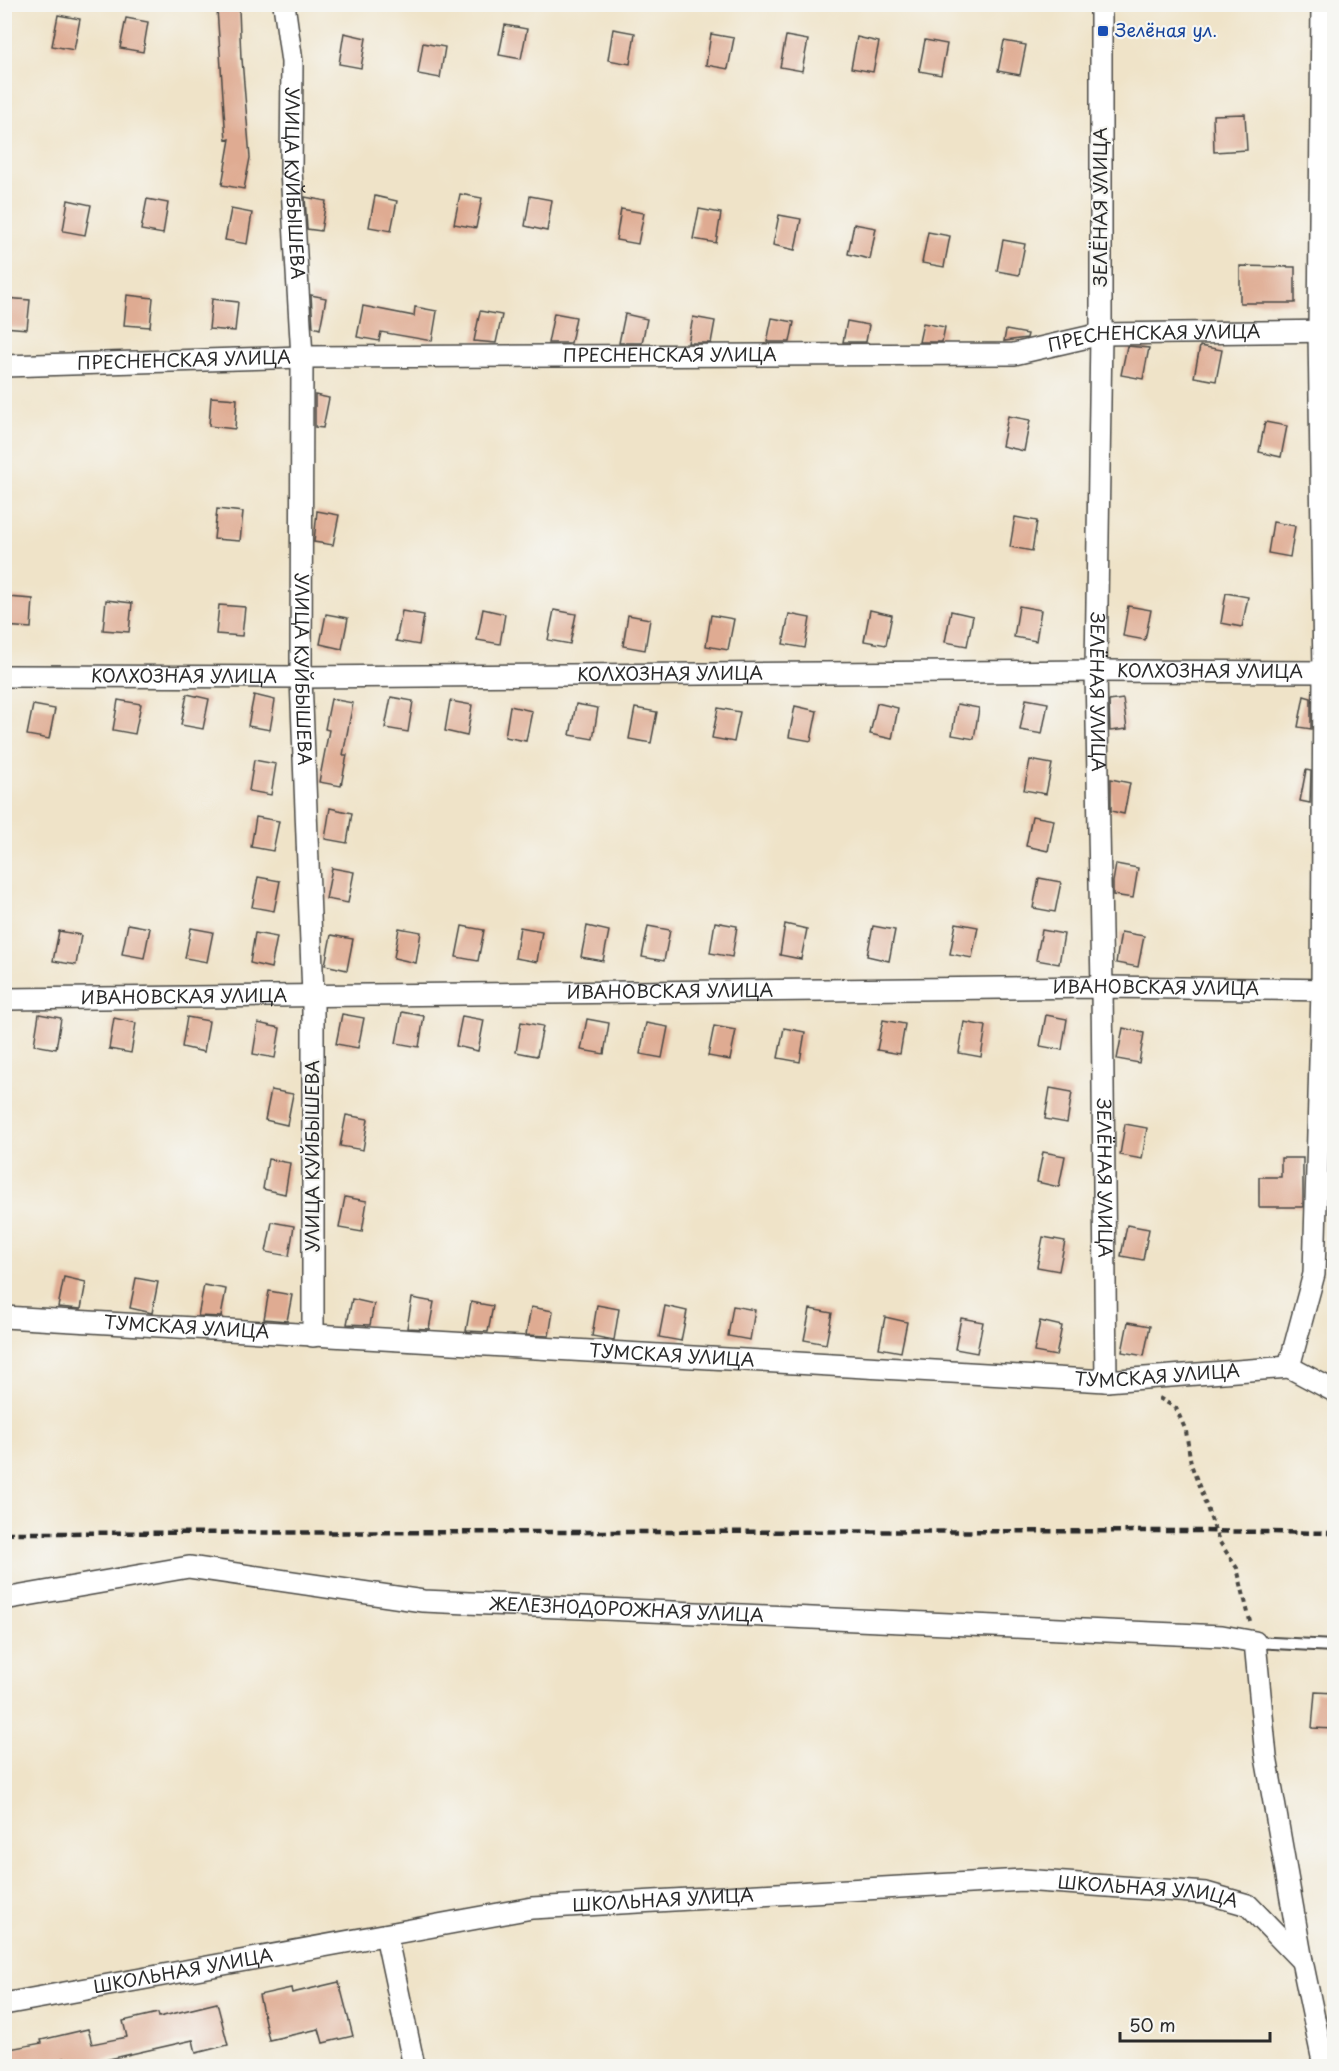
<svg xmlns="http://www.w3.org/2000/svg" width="1339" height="2071" viewBox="0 0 1339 2071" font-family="'Playpen Sans',sans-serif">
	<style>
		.building { fill: #dfab92 }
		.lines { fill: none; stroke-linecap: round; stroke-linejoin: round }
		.service-casing { stroke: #484743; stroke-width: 14 }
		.minor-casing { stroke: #484743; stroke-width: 24 }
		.path { stroke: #484743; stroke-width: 4; stroke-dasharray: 4.5 4.5; stroke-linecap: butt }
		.service { stroke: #fff; stroke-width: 10 }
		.minor { stroke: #fff; stroke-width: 21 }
		.rail { stroke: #2b2b2b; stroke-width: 4.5; stroke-dasharray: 9 4.5; stroke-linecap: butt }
		.transit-dot { fill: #1a4fb4; stroke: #f6f6f2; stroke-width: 2 }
		.labels { text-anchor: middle; stroke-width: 4.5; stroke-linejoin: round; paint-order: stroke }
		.transit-label { font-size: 18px; fill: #164399; stroke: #f6f6f2; text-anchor: start }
		.street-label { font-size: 18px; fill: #2b2b2b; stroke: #f6f6f2 }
	</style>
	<rect width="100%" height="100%" fill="#f6f6f2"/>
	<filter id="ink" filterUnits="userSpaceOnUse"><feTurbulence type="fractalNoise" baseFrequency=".0167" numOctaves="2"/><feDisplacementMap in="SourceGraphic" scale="12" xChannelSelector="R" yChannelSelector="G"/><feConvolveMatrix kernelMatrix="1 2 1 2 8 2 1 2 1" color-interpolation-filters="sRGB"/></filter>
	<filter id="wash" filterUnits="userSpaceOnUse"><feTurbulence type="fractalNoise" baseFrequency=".008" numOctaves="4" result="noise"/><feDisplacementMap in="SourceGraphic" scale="24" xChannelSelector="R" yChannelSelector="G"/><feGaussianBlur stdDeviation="1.35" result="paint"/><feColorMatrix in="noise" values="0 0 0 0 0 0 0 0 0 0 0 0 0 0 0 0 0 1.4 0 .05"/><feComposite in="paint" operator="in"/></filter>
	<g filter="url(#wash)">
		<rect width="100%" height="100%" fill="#efe3c8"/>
		<g id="blocks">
			<path class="building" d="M 217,9 L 239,9 L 241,59 L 242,59 L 250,158 L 244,189 L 222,185 L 230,139 L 226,140 Z
				M 58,15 L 80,19 L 74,50 L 52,46 Z
				M 126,18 L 148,22 L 143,52 L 120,48 Z
				M 505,25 L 527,29 L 521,59 L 499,55 Z
				M 613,29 L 635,33 L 630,64 L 608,60 Z
				M 344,33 L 366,38 L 361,68 L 339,64 Z
				M 711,34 L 734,38 L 728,69 L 706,65 Z
				M 786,36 L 808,40 L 802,71 L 780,67 Z
				M 857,37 L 879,42 L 873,72 L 851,68 Z
				M 925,40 L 947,44 L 941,75 L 919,71 Z
				M 1004,41 L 1026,45 L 1020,75 L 998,71 Z
				M 423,43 L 445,47 L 440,78 L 418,74 Z
				M 1245,114 L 1247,150 L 1214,152 L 1213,115 Z
				M 460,194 L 482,198 L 476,228 L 454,224 Z
				M 375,196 L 397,201 L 391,231 L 369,227 Z
				M 530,196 L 552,200 L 547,231 L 525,226 Z
				M 305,197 L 326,201 L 321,231 L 307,229 Z
				M 147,199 L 168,203 L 163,234 L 141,230 Z
				M 68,200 L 91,205 L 85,235 L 63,231 Z
				M 231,209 L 252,213 L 247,244 L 225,240 Z
				M 621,209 L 644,213 L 638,244 L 616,240 Z
				M 699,209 L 721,213 L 716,243 L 693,239 Z
				M 779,215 L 801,219 L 795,250 L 773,245 Z
				M 854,224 L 876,228 L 870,259 L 848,254 Z
				M 928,232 L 950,236 L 944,267 L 922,263 Z
				M 1003,240 L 1025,244 L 1019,275 L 997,271 Z
				M 1240,266 L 1295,267 L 1295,303 L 1240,303 Z
				M 127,295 L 153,298 L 150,327 L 124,325 Z
				M 311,295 L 326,298 L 320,329 L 313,327 Z
				M 4,298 L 30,300 L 27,329 L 4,327 Z
				M 212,299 L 238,302 L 235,331 L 209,329 Z
				M 363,306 L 414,316 L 415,307 L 437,311 L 432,341 L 381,332 L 379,341 L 357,337 Z
				M 480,311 L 502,315 L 496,343 L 474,341 Z
				M 554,313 L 576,317 L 571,343 L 548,343 Z
				M 625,314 L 647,319 L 642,343 L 619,343 Z
				M 693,317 L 715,321 L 711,343 L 688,343 Z
				M 772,318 L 794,322 L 790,342 L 767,342 Z
				M 847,321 L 869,325 L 866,342 L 843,342 Z
				M 923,323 L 945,327 L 942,342 L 919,342 Z
				M 1006,330 L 1028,334 L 1027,338 L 1004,341 Z
				M 1127,346 L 1149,348 L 1143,379 L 1121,375 Z
				M 1200,346 L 1222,350 L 1216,381 L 1194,377 Z
				M 315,395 L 329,398 L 323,428 L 315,427 Z
				M 211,397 L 237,399 L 235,429 L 209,426 Z
				M 1008,416 L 1030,420 L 1024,451 L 1002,446 Z
				M 1265,422 L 1287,426 L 1281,457 L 1259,452 Z
				M 217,509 L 243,512 L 240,541 L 214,539 Z
				M 317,511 L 339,515 L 333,545 L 314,542 Z
				M 1015,517 L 1037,521 L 1032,551 L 1010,547 Z
				M 1273,522 L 1295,526 L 1290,557 L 1268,553 Z
				M 1226,593 L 1248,597 L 1242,627 L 1221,623 Z
				M 7,597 L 33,599 L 31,628 L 5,626 Z
				M 106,600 L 132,603 L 129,632 L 103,630 Z
				M 219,605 L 245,607 L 242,636 L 216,634 Z
				M 1019,606 L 1041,610 L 1036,641 L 1014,637 Z
				M 1128,606 L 1151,610 L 1145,640 L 1123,636 Z
				M 483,609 L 505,614 L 500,644 L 477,640 Z
				M 554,610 L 576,614 L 570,644 L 548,640 Z
				M 870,610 L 892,615 L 886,645 L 864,641 Z
				M 402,611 L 424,615 L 419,645 L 396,641 Z
				M 951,611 L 973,616 L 967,646 L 945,642 Z
				M 326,614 L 348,618 L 342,649 L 320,644 Z
				M 789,614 L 810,618 L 805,648 L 783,644 Z
				M 628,615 L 650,619 L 645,650 L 623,646 Z
				M 711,615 L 734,619 L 728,650 L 706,646 Z
				M 187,694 L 209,699 L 203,729 L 181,725 Z
				M 254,695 L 275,700 L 270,730 L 248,726 Z
				M 1304,696 L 1311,698 L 1311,729 L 1298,727 Z
				M 391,697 L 413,701 L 408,732 L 385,728 Z
				M 331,699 L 353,703 L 343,755 L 347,755 L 341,786 L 319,782 L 329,730 L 325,729 Z
				M 1026,699 L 1048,703 L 1042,734 L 1020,730 Z
				M 1123,699 L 1127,729 L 1110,731 L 1109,701 Z
				M 118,700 L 141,704 L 135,734 L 113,730 Z
				M 450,701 L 472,705 L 467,736 L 445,731 Z
				M 877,703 L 898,708 L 892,739 L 870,734 Z
				M 576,704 L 598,708 L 593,739 L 570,735 Z
				M 957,704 L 979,708 L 974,739 L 952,735 Z
				M 33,705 L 55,709 L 49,739 L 27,735 Z
				M 510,706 L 532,711 L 526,741 L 505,737 Z
				M 795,706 L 817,711 L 811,741 L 789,737 Z
				M 635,708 L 657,712 L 651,743 L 629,739 Z
				M 718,708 L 740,712 L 734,742 L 712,738 Z
				M 254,760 L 276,764 L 271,795 L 249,791 Z
				M 1030,760 L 1052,764 L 1046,794 L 1024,790 Z
				M 1306,770 L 1311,771 L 1310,803 L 1300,801 Z
				M 1111,779 L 1130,783 L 1124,814 L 1111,811 Z
				M 330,808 L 352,813 L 347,843 L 325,839 Z
				M 1032,816 L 1054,820 L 1048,851 L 1026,846 Z
				M 256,817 L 279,821 L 273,851 L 251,847 Z
				M 1116,864 L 1138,868 L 1133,898 L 1113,895 L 1113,882 Z
				M 332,868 L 354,872 L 348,903 L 326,899 Z
				M 258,877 L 280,881 L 274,911 L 252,907 Z
				M 1039,878 L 1061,882 L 1055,912 L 1033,908 Z
				M 715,922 L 737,926 L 732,957 L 710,953 Z
				M 956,923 L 978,927 L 972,958 L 950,954 Z
				M 128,924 L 150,928 L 144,958 L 122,954 Z
				M 785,924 L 807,929 L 801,959 L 780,955 Z
				M 462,926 L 484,930 L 478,961 L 456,957 Z
				M 587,926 L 609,931 L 603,961 L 581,957 Z
				M 648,926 L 670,930 L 664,961 L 642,957 Z
				M 873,926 L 895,930 L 889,961 L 867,956 Z
				M 520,927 L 542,931 L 537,962 L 515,958 Z
				M 191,928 L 213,932 L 207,962 L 185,958 Z
				M 399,928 L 421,932 L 416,963 L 394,958 Z
				M 1042,930 L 1064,934 L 1059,964 L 1036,960 Z
				M 59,931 L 81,935 L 76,965 L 53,961 Z
				M 1121,932 L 1144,936 L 1138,967 L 1116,963 Z
				M 255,933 L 277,937 L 271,968 L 250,963 Z
				M 331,935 L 353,939 L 347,970 L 325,965 Z
				M 402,1012 L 424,1016 L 419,1047 L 396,1043 Z
				M 39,1014 L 61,1018 L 56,1049 L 34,1045 Z
				M 342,1014 L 364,1018 L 358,1048 L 336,1044 Z
				M 1046,1015 L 1067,1019 L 1062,1050 L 1040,1046 Z
				M 462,1016 L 484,1020 L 478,1051 L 456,1046 Z
				M 187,1017 L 209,1021 L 204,1052 L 182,1047 Z
				M 114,1018 L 136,1023 L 131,1053 L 109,1049 Z
				M 587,1019 L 609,1023 L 604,1054 L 581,1050 Z
				M 883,1020 L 905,1024 L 900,1054 L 877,1050 Z
				M 521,1022 L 543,1026 L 537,1056 L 516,1052 Z
				M 964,1022 L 986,1026 L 981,1057 L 959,1053 Z
				M 258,1023 L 280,1028 L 275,1058 L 253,1054 Z
				M 646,1023 L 668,1027 L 662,1058 L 640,1054 Z
				M 714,1026 L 736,1030 L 730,1060 L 708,1056 Z
				M 784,1028 L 805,1032 L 800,1062 L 778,1058 Z
				M 1123,1028 L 1144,1033 L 1139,1063 L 1117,1059 Z
				M 1332,1084 L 1335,1084 L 1335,1143 L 1330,1142 Z
				M 1050,1088 L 1072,1092 L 1067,1123 L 1045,1119 Z
				M 271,1090 L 293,1094 L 287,1125 L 265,1120 Z
				M 346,1115 L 368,1119 L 363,1150 L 340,1146 Z
				M 1125,1124 L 1147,1128 L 1142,1159 L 1120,1155 Z
				M 1043,1152 L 1065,1156 L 1059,1187 L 1037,1182 Z
				M 1281,1158 L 1303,1158 L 1303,1207 L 1259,1207 L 1259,1177 L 1281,1177 Z
				M 268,1159 L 290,1163 L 285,1194 L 263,1189 Z
				M 345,1197 L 367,1201 L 362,1232 L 339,1228 Z
				M 272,1222 L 294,1226 L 289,1256 L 266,1252 Z
				M 1127,1225 L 1149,1229 L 1143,1260 L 1121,1256 Z
				M 1043,1237 L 1065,1241 L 1059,1271 L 1037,1267 Z
				M 64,1277 L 86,1282 L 81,1309 L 58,1307 Z
				M 136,1278 L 158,1282 L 152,1313 L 130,1308 Z
				M 204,1285 L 226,1289 L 221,1317 L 198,1316 Z
				M 269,1291 L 292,1295 L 287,1321 L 264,1319 Z
				M 412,1298 L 434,1302 L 429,1329 L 407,1328 Z
				M 352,1299 L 374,1304 L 370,1325 L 347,1324 Z
				M 471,1302 L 493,1306 L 488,1332 L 466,1331 Z
				M 597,1305 L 619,1309 L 614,1340 L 592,1336 Z
				M 665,1306 L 687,1311 L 681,1341 L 659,1337 Z
				M 733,1306 L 755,1310 L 750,1340 L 728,1336 Z
				M 531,1307 L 553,1311 L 549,1336 L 526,1335 Z
				M 810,1309 L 832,1313 L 826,1344 L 804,1340 Z
				M 885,1317 L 907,1322 L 901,1352 L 879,1348 Z
				M 961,1318 L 983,1322 L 977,1353 L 955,1349 Z
				M 1040,1321 L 1062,1326 L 1056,1356 L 1034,1352 Z
				M 1128,1322 L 1150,1326 L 1144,1356 L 1122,1352 Z
				M 1315,1692 L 1335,1693 L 1335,1729 L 1312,1728 Z
				M 339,1982 L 353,2036 L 323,2043 L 319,2029 L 269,2040 L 259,1995 L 291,1988 L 292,1993 Z
				M 217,2003 L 228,2045 L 196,2053 L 193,2040 L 96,2062 L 97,2067 L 67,2067 L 65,2058 L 32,2067 L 4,2067 L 4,2050 L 42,2043 L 41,2040 L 88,2029 L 92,2044 L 127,2037 L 123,2021 L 158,2013 L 159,2017 Z"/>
		</g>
	</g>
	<g filter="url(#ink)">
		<use href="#blocks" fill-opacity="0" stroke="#484743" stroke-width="1.5"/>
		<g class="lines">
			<defs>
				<path id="service" d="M 1255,1642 L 1334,1646"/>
				<g id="minor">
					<path id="s1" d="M 284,4 L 292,62 L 291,170 L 302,357 L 301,677 L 313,996 L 313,1336"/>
					<path id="s2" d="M 1101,4 L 1101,334 L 1096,671 L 1102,987 L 1106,1381"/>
					<path id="s3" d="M 4,366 L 302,357 L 1014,354 L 1101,334 L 1334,331"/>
					<path id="s4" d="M 4,676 L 301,677 L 1096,671 L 1334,672"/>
					<path id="s5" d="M 4,999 L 1102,987 L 1334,990"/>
					<path id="s6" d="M 4,1317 L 1106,1381 L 1289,1367 L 1334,1391"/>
					<path d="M 1289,1367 L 1314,1274 L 1322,990 L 1324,672 L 1319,331 L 1322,4"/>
					<path id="s7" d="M 4,1599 L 189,1567 L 423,1601 L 1222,1636 L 1255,1642 L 1266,1757 L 1302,1961 L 1324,2066"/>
					<path d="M 386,1935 L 414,2066"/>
					<path id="s8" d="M 4,2004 L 532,1908 L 1023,1880 L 1206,1893 L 1248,1905 L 1302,1961"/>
				</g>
			</defs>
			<use href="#service" class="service-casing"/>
			<use href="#minor" class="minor-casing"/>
			<path class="path" d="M 1159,1398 L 1176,1408 L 1186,1431 L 1191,1464 L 1219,1541 L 1237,1568 L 1250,1621"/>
			<use href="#service" class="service"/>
			<use href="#minor" class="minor"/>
			<path class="rail" d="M 4,1533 L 1200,1531 L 1334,1533"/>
		</g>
	</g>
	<rect class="transit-dot" x="1097" y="25" width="12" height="12" rx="3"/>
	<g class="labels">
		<g class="transit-label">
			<text x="1115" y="37">Зелёная ул.</text>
		</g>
		<g class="street-label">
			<text dy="6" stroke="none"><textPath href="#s1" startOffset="180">УЛИЦА КУЙБЫШЕВА</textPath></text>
			<text transform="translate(1101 207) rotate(-90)" y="6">ЗЕЛЁНАЯ УЛИЦА</text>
			<text dy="6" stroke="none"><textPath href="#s3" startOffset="1152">ПРЕСНЕНСКАЯ УЛИЦА</textPath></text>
			<text dy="6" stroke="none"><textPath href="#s3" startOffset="666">ПРЕСНЕНСКАЯ УЛИЦА</textPath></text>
			<text dy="6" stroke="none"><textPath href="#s3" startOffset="180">ПРЕСНЕНСКАЯ УЛИЦА</textPath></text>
			<text dy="6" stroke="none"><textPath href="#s1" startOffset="666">УЛИЦА КУЙБЫШЕВА</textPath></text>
			<text dy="6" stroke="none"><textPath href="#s4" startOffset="1206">КОЛХОЗНАЯ УЛИЦА</textPath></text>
			<text dy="6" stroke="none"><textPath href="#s4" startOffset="666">КОЛХОЗНАЯ УЛИЦА</textPath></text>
			<text dy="6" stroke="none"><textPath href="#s4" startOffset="180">КОЛХОЗНАЯ УЛИЦА</textPath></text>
			<text dy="6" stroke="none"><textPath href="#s2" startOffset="688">ЗЕЛЁНАЯ УЛИЦА</textPath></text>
			<text dy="6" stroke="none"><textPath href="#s5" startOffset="1152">ИВАНОВСКАЯ УЛИЦА</textPath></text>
			<text dy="6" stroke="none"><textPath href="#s5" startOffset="666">ИВАНОВСКАЯ УЛИЦА</textPath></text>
			<text dy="6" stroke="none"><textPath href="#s5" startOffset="180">ИВАНОВСКАЯ УЛИЦА</textPath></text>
			<text transform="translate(313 1156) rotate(-90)" y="6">УЛИЦА КУЙБЫШЕВА</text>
			<text dy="6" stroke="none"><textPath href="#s2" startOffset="1174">ЗЕЛЁНАЯ УЛИЦА</textPath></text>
			<text dy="6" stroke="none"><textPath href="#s6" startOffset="183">ТУМСКАЯ УЛИЦА</textPath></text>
			<text dy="6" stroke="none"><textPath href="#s6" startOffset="669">ТУМСКАЯ УЛИЦА</textPath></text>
			<text dy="6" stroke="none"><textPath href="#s6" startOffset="1155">ТУМСКАЯ УЛИЦА</textPath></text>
			<text dy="6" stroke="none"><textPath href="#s7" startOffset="628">ЖЕЛЕЗНОДОРОЖНАЯ УЛИЦА</textPath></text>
			<text dy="6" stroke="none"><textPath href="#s8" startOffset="1154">ШКОЛЬНАЯ УЛИЦА</textPath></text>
			<text dy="6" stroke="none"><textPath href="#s8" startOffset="668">ШКОЛЬНАЯ УЛИЦА</textPath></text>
			<text dy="6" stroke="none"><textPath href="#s8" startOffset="182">ШКОЛЬНАЯ УЛИЦА</textPath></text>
		</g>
	</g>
	<rect width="1339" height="2071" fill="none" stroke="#f6f6f2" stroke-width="24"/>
	<path d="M1120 2032v9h150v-9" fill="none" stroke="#2b2b2b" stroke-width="3"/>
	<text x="1129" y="2032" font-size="18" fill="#2b2b2b" stroke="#f6f6f2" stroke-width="4.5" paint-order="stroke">50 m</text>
</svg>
